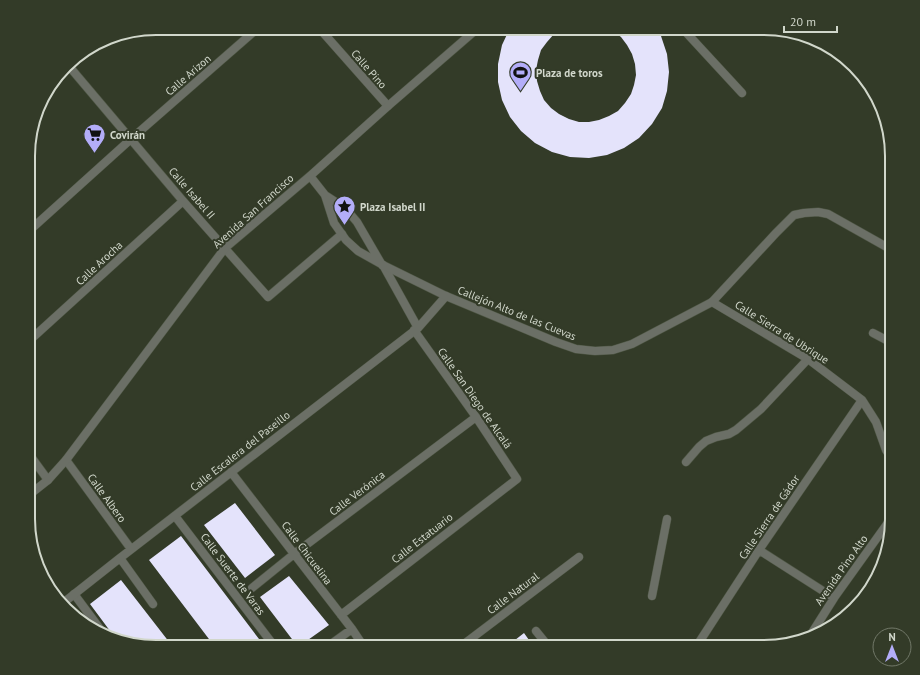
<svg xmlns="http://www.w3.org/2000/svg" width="920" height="675" viewBox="0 0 920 675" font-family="'PT Sans',sans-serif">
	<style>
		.building { fill: #e4e3fb }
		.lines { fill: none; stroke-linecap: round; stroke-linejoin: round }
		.pedestrian-casing { stroke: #4f5745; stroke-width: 9 }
		.minor-casing { stroke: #4f5745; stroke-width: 9 }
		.tertiary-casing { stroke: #4f5745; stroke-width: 9 }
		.pedestrian { stroke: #6b6f66; stroke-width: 8 }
		.minor { stroke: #6b6f66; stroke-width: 8 }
		.tertiary { stroke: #6b6f66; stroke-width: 8 }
		.labels { text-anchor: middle; stroke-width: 4; stroke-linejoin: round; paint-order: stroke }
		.street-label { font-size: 11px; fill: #d1d7cb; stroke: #333b28 }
		.poi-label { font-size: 11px; font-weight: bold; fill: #d1d7cb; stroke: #333b28; text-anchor: start }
		.rim { fill: none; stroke: #d1d7cb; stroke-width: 2 }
	</style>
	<rect width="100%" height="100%" fill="#333b28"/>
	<path class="building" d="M 510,28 L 563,28 L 554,34 L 547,42 L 541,50 L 538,60 L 536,70 L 537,81 L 540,91 L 544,100 L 551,108 L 559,114 L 569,119 L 579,122 L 589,122 L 599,120 L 609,116 L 618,111 L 625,103 L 631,94 L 634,85 L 636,75 L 635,64 L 632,54 L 627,45 L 621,37 L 613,31 L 608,28 L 656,28 L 661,36 L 667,54 L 669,72 L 667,91 L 662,108 L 652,124 L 639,138 L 624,148 L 607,155 L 589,158 L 570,157 L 552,152 L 535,143 L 521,131 L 510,117 L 502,100 L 498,82 L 498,64 L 502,45 Z
		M 235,503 L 275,555 L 245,578 L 204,525 Z
		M 181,536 L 259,639 L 266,647 L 215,647 L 149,560 Z
		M 289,576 L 329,625 L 298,647 L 260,597 Z
		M 121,580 L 173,647 L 148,647 L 116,639 L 90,604 Z
		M 524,633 L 534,647 L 506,647 Z"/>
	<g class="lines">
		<defs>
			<path id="pedestrian" d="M 686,462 L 699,447 L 706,441 L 716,437 L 729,434 L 736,430 L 761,409 L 808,359
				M 175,516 L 275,647
				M 74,594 L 106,637
				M 652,596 L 667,519"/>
			<path id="minor" d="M 319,28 L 388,106
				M 682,28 L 742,93
				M 68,65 L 183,201 L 268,297 L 342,234
				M 383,265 L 418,328
				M 712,302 L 808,359 L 862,400 L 876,422 L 886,450 L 892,459
				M 873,333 L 892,343
				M 29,341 L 183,201
				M 29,454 L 48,480
				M 66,460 L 131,549
				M 231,472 L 352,629 L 364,647
				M 759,550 L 834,598
				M 252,588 L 294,554 L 476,417
				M 63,603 L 120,558
				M 153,604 L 120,558 L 418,328 L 446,296
				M 341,615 L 517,479 L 476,417 L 414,330
				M 536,631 L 549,647
				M 810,636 L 834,598 L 892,517
				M 327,647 L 352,629
				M 460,647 L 579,557
				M 696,647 L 759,550 L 862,400"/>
			<path id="tertiary" d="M 310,176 L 325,195 L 345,208 L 357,222 L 382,265
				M 325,195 L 334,223 L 346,240 L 358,251 L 383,265 L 446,296 L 556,342 L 576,349 L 595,351 L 613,350 L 632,344 L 712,302 L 776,233 L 794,215 L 804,213 L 818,212 L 828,214 L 892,250
				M 29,231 L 131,139 L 258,28
				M 29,495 L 48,480 L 66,460 L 225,248 L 310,176 L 388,106 L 478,28"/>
		</defs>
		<use href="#pedestrian" class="pedestrian-casing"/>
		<use href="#minor" class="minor-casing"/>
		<use href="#tertiary" class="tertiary-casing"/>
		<use href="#pedestrian" class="pedestrian"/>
		<use href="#minor" class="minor"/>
		<use href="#tertiary" class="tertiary"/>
	</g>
	<defs>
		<symbol id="stadium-pin" viewBox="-11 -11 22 30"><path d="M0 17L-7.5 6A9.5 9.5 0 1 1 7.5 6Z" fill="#b3adf9" stroke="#333b28"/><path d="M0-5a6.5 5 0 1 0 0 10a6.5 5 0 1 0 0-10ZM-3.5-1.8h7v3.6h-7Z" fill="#111"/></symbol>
		<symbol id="supermarket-pin" viewBox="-11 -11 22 30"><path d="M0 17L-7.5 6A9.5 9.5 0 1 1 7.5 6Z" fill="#b3adf9" stroke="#333b28"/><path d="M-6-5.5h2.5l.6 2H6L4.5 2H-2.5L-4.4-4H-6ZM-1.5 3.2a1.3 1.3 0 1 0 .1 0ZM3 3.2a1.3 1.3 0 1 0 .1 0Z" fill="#111"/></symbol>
		<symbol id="sight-pin" viewBox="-11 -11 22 30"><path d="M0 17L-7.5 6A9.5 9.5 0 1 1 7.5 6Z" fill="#b3adf9" stroke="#333b28"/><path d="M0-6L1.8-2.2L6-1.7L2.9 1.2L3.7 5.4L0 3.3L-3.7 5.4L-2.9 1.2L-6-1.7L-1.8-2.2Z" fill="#111"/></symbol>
	</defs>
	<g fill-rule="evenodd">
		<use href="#stadium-pin" x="508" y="60" width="25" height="34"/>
		<use href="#supermarket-pin" x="82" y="122" width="25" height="34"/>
		<use href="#sight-pin" x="332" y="194" width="25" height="34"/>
	</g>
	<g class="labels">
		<g class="street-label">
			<text transform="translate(369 69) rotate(49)" y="4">Calle Pino</text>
			<text transform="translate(188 75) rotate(-41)" y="4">Calle Arizon</text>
			<text transform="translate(192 193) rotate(49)" y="4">Calle Isabel II</text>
			<text transform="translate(253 211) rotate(-42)" y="4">Avenida San Francisco</text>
			<text transform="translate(99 263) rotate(-43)" y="4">Calle Arocha</text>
			<text transform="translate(517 313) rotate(22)" y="4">Callejón Alto de las Cuevas</text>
			<text transform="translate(782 332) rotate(32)" y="4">Calle Sierra de Ubrique</text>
			<text transform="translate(475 398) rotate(55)" y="4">Calle San Diego de Alcalá</text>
			<text transform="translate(240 451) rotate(-38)" y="4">Calle Escalera del Paseillo</text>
			<text transform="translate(357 493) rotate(-37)" y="4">Calle Verónica</text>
			<text transform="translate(107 498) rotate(54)" y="4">Calle Albero</text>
			<text transform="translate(769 517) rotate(-56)" y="4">Calle Sierra de Gádor</text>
			<text transform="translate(422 538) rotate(-38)" y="4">Calle Estatuario</text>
			<text transform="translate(307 553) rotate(53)" y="4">Calle Chicuelina</text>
			<text transform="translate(841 570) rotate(-55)" y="4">Avenida Pino Alto</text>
			<text transform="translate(233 574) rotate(53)" y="4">Calle Suerte de Varas</text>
			<text transform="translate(513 593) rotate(-37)" y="4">Calle Natural</text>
		</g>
		<g class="poi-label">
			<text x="536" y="77">Plaza de toros</text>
			<text x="110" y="139">Covirán</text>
			<text x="360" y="211">Plaza Isabel II</text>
		</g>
	</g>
	<path d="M0 0H920V675H0ZM156 35H764A121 121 0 0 1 885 156V519A121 121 0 0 1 764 640H156A121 121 0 0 1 35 519V156A121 121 0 0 1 156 35Z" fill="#333b28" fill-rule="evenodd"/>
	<path class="rim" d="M156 35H764A121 121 0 0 1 885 156V519A121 121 0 0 1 764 640H156A121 121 0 0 1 35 519V156A121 121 0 0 1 156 35Z"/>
	<g transform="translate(892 647)"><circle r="19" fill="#333b28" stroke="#727969"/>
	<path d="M0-3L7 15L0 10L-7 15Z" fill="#b3adf9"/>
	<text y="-6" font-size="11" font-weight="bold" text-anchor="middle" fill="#d1d7cb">N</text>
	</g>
	<path d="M784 26v6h53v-6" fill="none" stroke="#d1d7cb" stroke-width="2"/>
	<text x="790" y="26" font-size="12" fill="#d1d7cb" stroke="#333b28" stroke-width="3" paint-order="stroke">20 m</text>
</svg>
